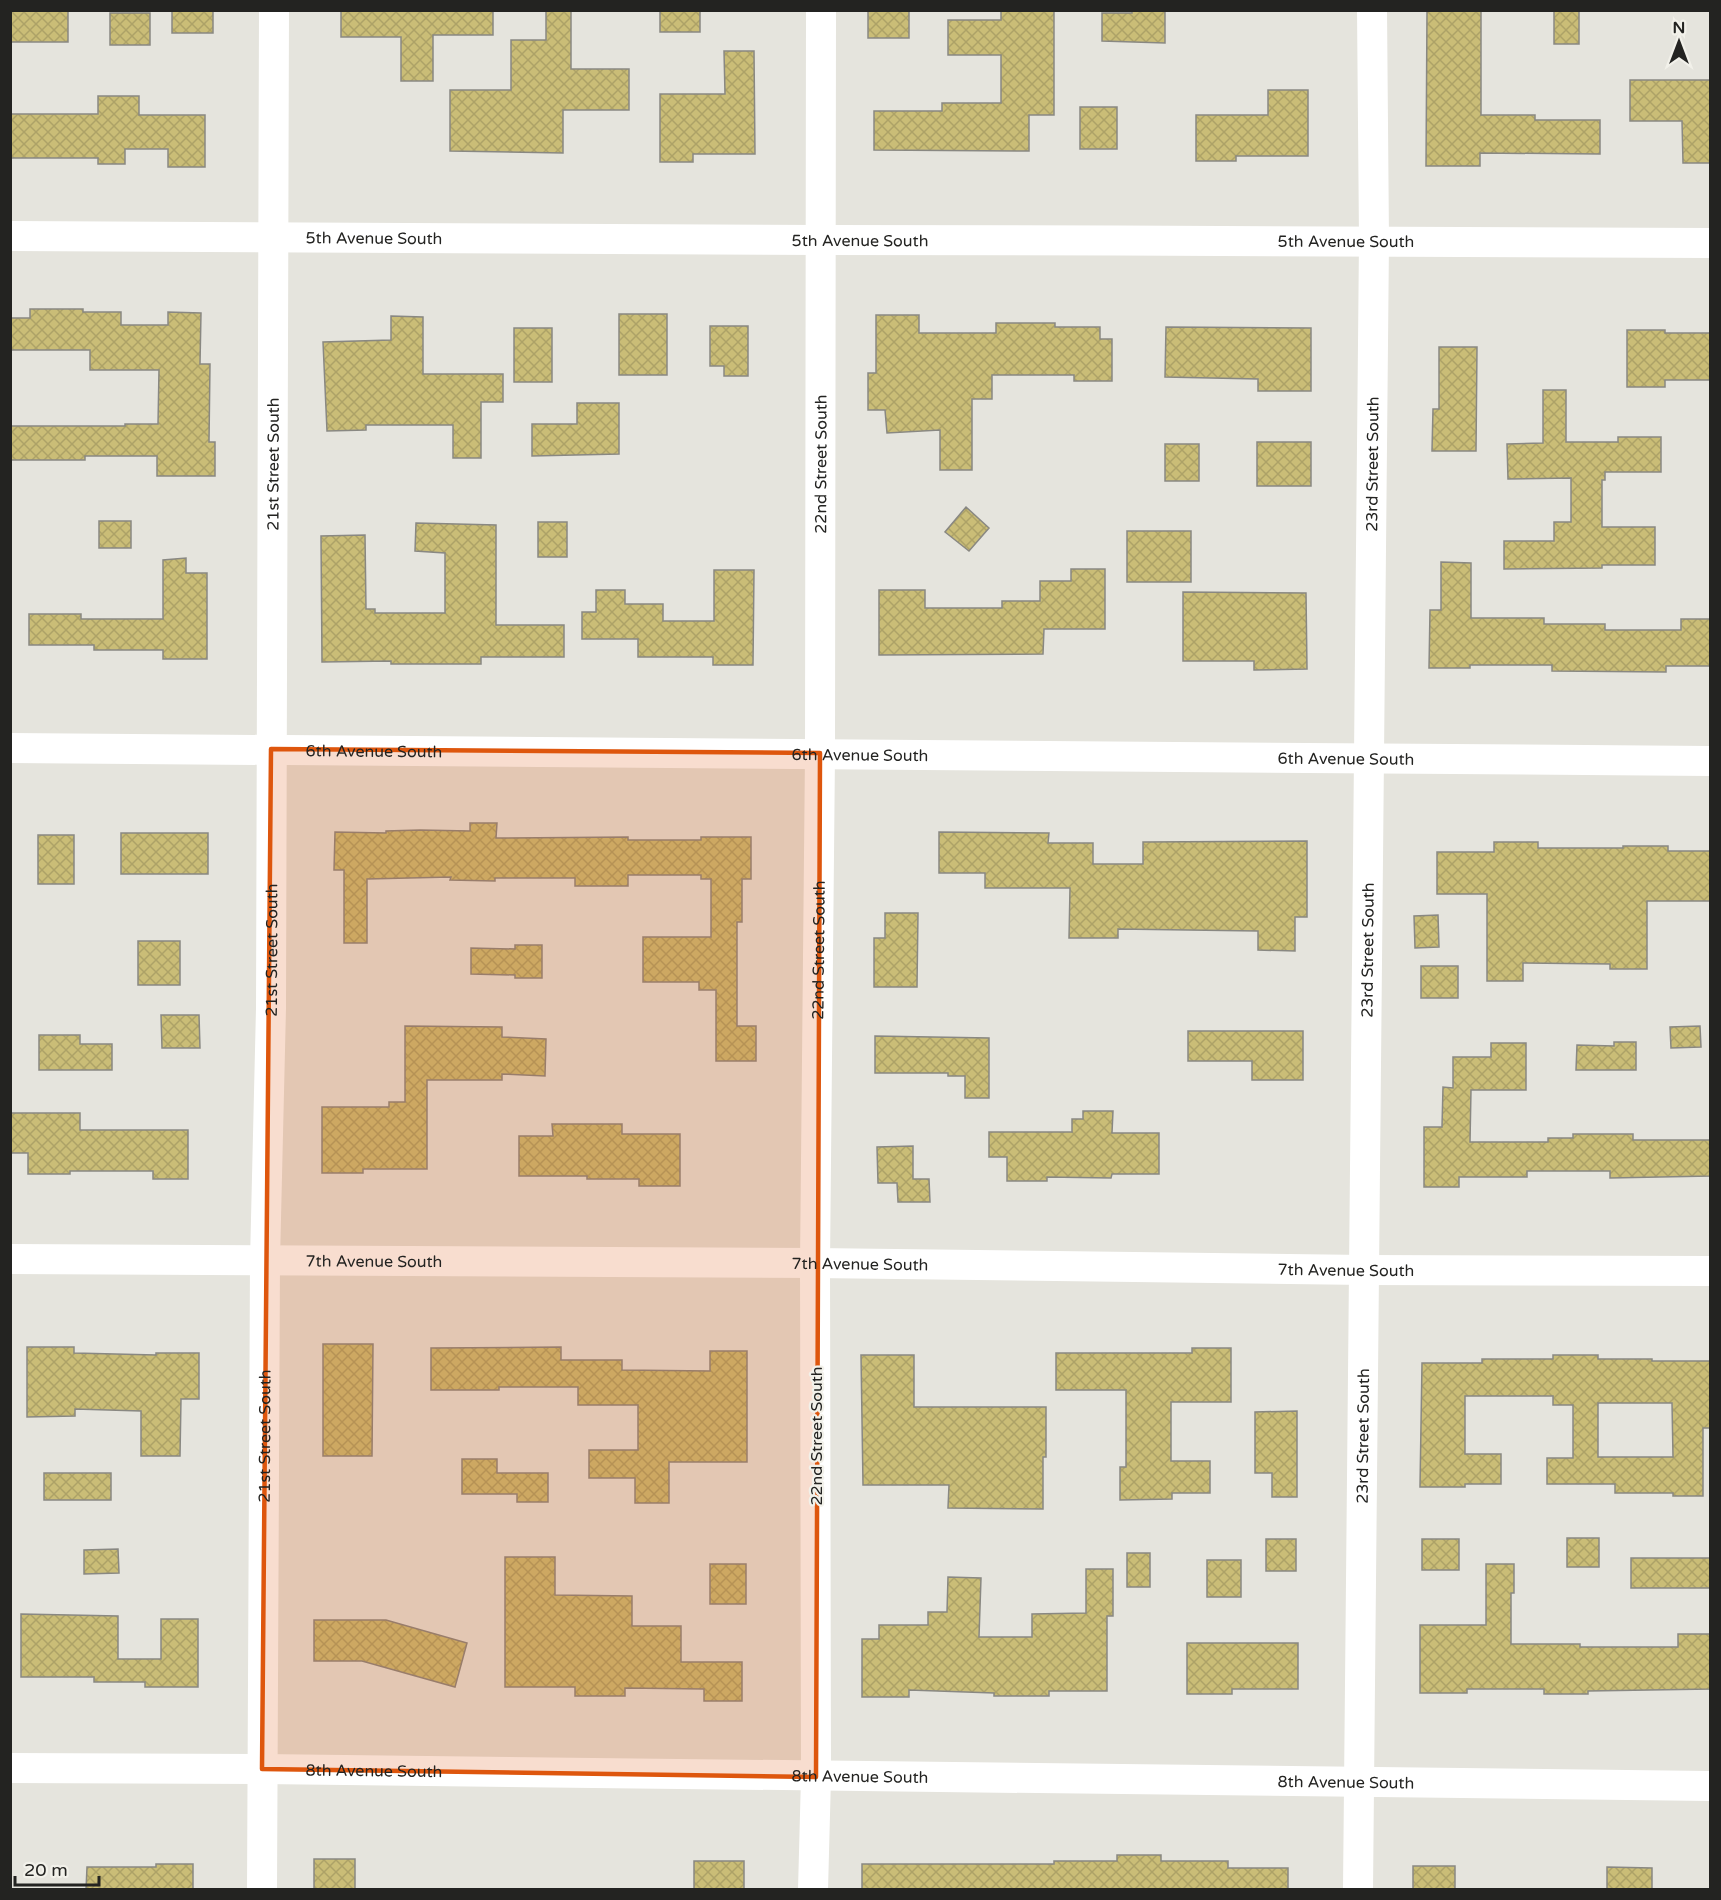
<svg xmlns="http://www.w3.org/2000/svg" width="1721" height="1900" viewBox="0 0 1721 1900" font-family="'Varela Round',sans-serif">
	<style>
		.building { fill: url(#building-cross-hatch); stroke: #898882; stroke-width: 1.5; fill-rule: evenodd }
		.lines { fill: none; stroke-linecap: round; stroke-linejoin: round }
		.street { stroke: #fff; stroke-width: 30 }
		.marked { fill: #de560d; fill-opacity: 0.2; stroke: #de560d; stroke-width: 4.5; stroke-linejoin: round }
		.labels { text-anchor: middle; stroke-width: 4.5; stroke-linejoin: round; paint-order: stroke }
		.street-label { font-size: 16px; fill: #232321; stroke: #f2f1ea }
	</style>
	<defs>
		<pattern id="building-cross-hatch" width="8" height="8" patternUnits="userSpaceOnUse" patternTransform="scale(1.5)"><rect width="8" height="8" fill="#cabd77"/><path d="M0 0l8 8M0 8l8-8" fill="none" stroke="#ada267"/></pattern>
	</defs>
	<rect width="100%" height="100%" fill="#e5e4dd"/>
	<path class="building" d="M 10,10 L 68,10 L 68,42 L 10,42 Z
		M 172,10 L 213,10 L 213,33 L 172,33 Z
		M 341,10 L 493,10 L 493,35 L 433,35 L 433,81 L 401,81 L 401,37 L 341,37 Z
		M 546,10 L 571,10 L 571,69 L 629,69 L 629,110 L 563,110 L 563,153 L 450,151 L 450,90 L 511,90 L 511,40 L 546,40 Z
		M 660,10 L 700,10 L 700,32 L 660,32 Z
		M 868,10 L 909,10 L 909,38 L 868,38 Z
		M 1554,10 L 1579,10 L 1579,44 L 1554,44 Z
		M 1001,11 L 1054,11 L 1054,115 L 1029,115 L 1029,151 L 874,150 L 874,111 L 942,111 L 942,103 L 1001,103 L 1001,55 L 948,55 L 948,20 L 1001,20 Z
		M 1132,11 L 1165,11 L 1165,43 L 1102,41 L 1102,13 L 1132,13 Z
		M 1427,11 L 1481,11 L 1481,115 L 1535,115 L 1535,120 L 1600,120 L 1600,154 L 1480,153 L 1480,166 L 1426,166 Z
		M 110,13 L 150,13 L 150,45 L 110,45 Z
		M 724,51 L 754,51 L 755,154 L 693,154 L 693,162 L 660,162 L 660,94 L 725,94 Z
		M 1630,80 L 1710,80 L 1710,163 L 1683,163 L 1682,121 L 1630,121 Z
		M 1268,90 L 1308,90 L 1308,156 L 1236,156 L 1236,161 L 1196,161 L 1196,115 L 1268,115 Z
		M 98,96 L 139,96 L 139,115 L 205,115 L 205,167 L 168,167 L 168,149 L 125,149 L 125,164 L 98,164 L 98,158 L 10,158 L 10,114 L 98,114 Z
		M 1080,107 L 1117,107 L 1117,149 L 1080,149 Z
		M 30,309 L 83,309 L 83,312 L 121,312 L 121,325 L 168,325 L 168,312 L 201,313 L 200,364 L 210,364 L 209,442 L 215,442 L 215,476 L 157,476 L 157,456 L 85,456 L 85,460 L 10,460 L 10,426 L 125,426 L 125,424 L 158,424 L 159,370 L 90,370 L 90,350 L 10,350 L 10,318 L 30,318 Z
		M 619,314 L 667,314 L 667,375 L 619,375 Z
		M 876,315 L 919,315 L 919,333 L 996,333 L 996,323 L 1055,323 L 1055,327 L 1100,327 L 1100,339 L 1112,339 L 1112,381 L 1074,381 L 1074,375 L 992,375 L 992,399 L 972,399 L 972,470 L 940,470 L 940,430 L 887,433 L 885,410 L 868,410 L 868,373 L 876,373 Z
		M 391,316 L 423,317 L 423,374 L 503,374 L 503,402 L 481,402 L 481,458 L 453,458 L 453,425 L 366,425 L 366,430 L 327,431 L 323,342 L 391,340 Z
		M 710,326 L 748,326 L 748,376 L 724,376 L 724,366 L 710,366 Z
		M 1166,327 L 1311,328 L 1311,391 L 1258,391 L 1258,379 L 1165,377 Z
		M 514,328 L 552,328 L 552,382 L 514,382 Z
		M 1627,330 L 1665,330 L 1665,333 L 1710,333 L 1710,380 L 1665,380 L 1665,387 L 1627,387 Z
		M 1439,347 L 1477,347 L 1476,451 L 1432,451 L 1433,409 L 1439,409 Z
		M 1543,390 L 1566,390 L 1566,442 L 1618,442 L 1618,437 L 1661,437 L 1661,472 L 1605,472 L 1605,480 L 1602,480 L 1602,527 L 1655,527 L 1655,565 L 1602,565 L 1602,568 L 1504,569 L 1504,541 L 1554,541 L 1554,522 L 1571,522 L 1571,478 L 1508,479 L 1507,444 L 1543,443 Z
		M 577,403 L 619,403 L 619,454 L 532,456 L 532,424 L 577,424 Z
		M 1257,442 L 1311,442 L 1311,486 L 1257,486 Z
		M 1165,444 L 1199,444 L 1199,481 L 1165,481 Z
		M 966,507 L 989,528 L 969,551 L 945,532 Z
		M 99,521 L 131,521 L 131,548 L 99,548 Z
		M 538,522 L 567,522 L 567,557 L 538,557 Z
		M 416,523 L 496,525 L 496,625 L 564,625 L 564,657 L 481,657 L 481,664 L 391,664 L 391,661 L 322,662 L 321,536 L 365,535 L 366,609 L 375,609 L 375,613 L 445,613 L 445,553 L 415,551 Z
		M 1127,531 L 1191,531 L 1191,582 L 1127,582 Z
		M 186,558 L 186,573 L 207,573 L 207,659 L 163,659 L 163,650 L 94,650 L 94,645 L 29,645 L 29,614 L 81,614 L 81,619 L 163,619 L 163,560 Z
		M 1441,562 L 1471,563 L 1471,618 L 1544,618 L 1544,624 L 1605,624 L 1605,630 L 1681,630 L 1681,619 L 1710,619 L 1710,666 L 1666,666 L 1666,672 L 1552,671 L 1552,665 L 1470,665 L 1470,668 L 1429,668 L 1430,610 L 1441,610 Z
		M 1071,569 L 1105,569 L 1105,629 L 1044,629 L 1043,654 L 879,655 L 879,590 L 925,590 L 925,608 L 1002,608 L 1002,601 L 1040,601 L 1040,581 L 1071,581 Z
		M 714,570 L 754,570 L 753,665 L 713,665 L 713,657 L 638,657 L 638,639 L 582,639 L 582,612 L 596,612 L 596,590 L 625,590 L 625,604 L 663,604 L 663,621 L 714,621 Z
		M 1183,592 L 1306,593 L 1307,669 L 1254,670 L 1254,661 L 1183,661 Z
		M 470,823 L 497,823 L 496,838 L 628,837 L 628,840 L 701,840 L 701,837 L 751,837 L 751,879 L 742,879 L 742,922 L 737,922 L 737,1026 L 756,1026 L 756,1061 L 716,1061 L 716,990 L 699,990 L 699,982 L 643,982 L 643,937 L 711,937 L 711,879 L 701,879 L 701,875 L 628,875 L 628,886 L 575,886 L 575,878 L 495,878 L 495,881 L 450,880 L 451,877 L 367,879 L 367,943 L 344,943 L 344,870 L 334,870 L 335,832 L 386,833 L 386,831 L 420,830 L 470,831 Z
		M 939,832 L 1049,833 L 1048,843 L 1093,843 L 1093,864 L 1143,864 L 1143,842 L 1307,841 L 1307,917 L 1295,917 L 1295,951 L 1258,950 L 1258,931 L 1118,929 L 1118,938 L 1069,938 L 1070,888 L 985,888 L 985,873 L 939,873 Z
		M 121,833 L 208,833 L 208,874 L 121,874 Z
		M 38,835 L 74,835 L 74,884 L 38,884 Z
		M 1494,842 L 1538,842 L 1538,848 L 1623,848 L 1623,846 L 1668,846 L 1668,851 L 1710,851 L 1710,901 L 1647,901 L 1647,969 L 1610,969 L 1610,964 L 1523,963 L 1523,981 L 1487,981 L 1487,894 L 1437,894 L 1437,852 L 1494,852 Z
		M 885,913 L 918,913 L 917,987 L 874,987 L 874,938 L 885,938 Z
		M 1438,915 L 1439,947 L 1415,948 L 1414,916 Z
		M 138,941 L 180,941 L 180,985 L 138,985 Z
		M 515,945 L 542,945 L 542,978 L 515,978 L 515,975 L 471,974 L 471,948 L 515,949 Z
		M 1421,966 L 1458,966 L 1458,998 L 1421,998 Z
		M 161,1015 L 199,1015 L 200,1048 L 162,1048 Z
		M 405,1026 L 502,1027 L 502,1037 L 546,1039 L 545,1076 L 502,1074 L 502,1080 L 427,1080 L 427,1169 L 363,1169 L 363,1173 L 322,1173 L 322,1107 L 389,1107 L 389,1102 L 405,1102 Z
		M 1700,1026 L 1701,1047 L 1671,1048 L 1670,1027 Z
		M 1188,1031 L 1303,1031 L 1303,1080 L 1252,1080 L 1252,1061 L 1188,1061 Z
		M 39,1035 L 80,1035 L 80,1044 L 112,1044 L 112,1070 L 39,1070 Z
		M 875,1036 L 989,1038 L 989,1098 L 965,1098 L 965,1076 L 948,1076 L 948,1073 L 875,1073 Z
		M 1614,1042 L 1636,1042 L 1636,1070 L 1576,1070 L 1577,1045 L 1614,1046 Z
		M 1491,1043 L 1526,1043 L 1526,1090 L 1471,1090 L 1470,1142 L 1548,1142 L 1548,1138 L 1573,1138 L 1573,1134 L 1633,1134 L 1633,1140 L 1710,1140 L 1710,1176 L 1610,1178 L 1610,1171 L 1527,1171 L 1527,1177 L 1459,1177 L 1459,1187 L 1424,1187 L 1424,1127 L 1442,1127 L 1443,1087 L 1453,1088 L 1453,1057 L 1491,1057 Z
		M 1083,1111 L 1113,1111 L 1112,1133 L 1159,1133 L 1159,1174 L 1112,1174 L 1111,1178 L 1047,1177 L 1047,1181 L 1007,1181 L 1007,1157 L 989,1157 L 989,1132 L 1072,1132 L 1072,1119 L 1083,1119 Z
		M 10,1113 L 80,1113 L 80,1130 L 188,1130 L 188,1179 L 153,1179 L 153,1171 L 70,1171 L 70,1174 L 28,1174 L 28,1153 L 10,1153 Z
		M 552,1124 L 622,1124 L 622,1134 L 680,1134 L 680,1186 L 639,1186 L 639,1179 L 587,1179 L 587,1176 L 519,1176 L 519,1136 L 553,1136 Z
		M 913,1146 L 913,1179 L 929,1179 L 930,1202 L 898,1202 L 897,1183 L 878,1183 L 877,1147 Z
		M 323,1344 L 373,1344 L 372,1456 L 323,1456 Z
		M 27,1347 L 74,1347 L 74,1353 L 156,1355 L 156,1353 L 199,1353 L 199,1399 L 181,1399 L 180,1456 L 141,1456 L 141,1411 L 75,1409 L 75,1416 L 27,1417 Z
		M 561,1347 L 561,1360 L 622,1360 L 622,1370 L 710,1371 L 710,1351 L 747,1351 L 747,1462 L 669,1462 L 669,1503 L 635,1503 L 635,1478 L 589,1478 L 589,1450 L 638,1450 L 638,1405 L 578,1405 L 578,1387 L 499,1387 L 499,1390 L 431,1390 L 431,1348 Z
		M 1192,1348 L 1231,1348 L 1231,1402 L 1171,1402 L 1171,1461 L 1210,1461 L 1210,1493 L 1172,1493 L 1172,1499 L 1120,1500 L 1120,1467 L 1126,1467 L 1126,1390 L 1056,1390 L 1056,1353 L 1192,1353 Z
		M 861,1355 L 914,1355 L 914,1407 L 1046,1407 L 1046,1457 L 1043,1457 L 1043,1509 L 948,1508 L 949,1485 L 863,1485 Z
		M 1553,1355 L 1598,1355 L 1598,1359 L 1652,1359 L 1652,1361 L 1710,1361 L 1710,1428 L 1703,1428 L 1703,1496 L 1673,1496 L 1673,1493 L 1615,1493 L 1615,1484 L 1547,1484 L 1547,1458 L 1573,1458 L 1573,1405 L 1553,1405 L 1553,1396 L 1465,1396 L 1465,1454 L 1501,1454 L 1501,1484 L 1465,1484 L 1465,1487 L 1420,1487 L 1422,1363 L 1482,1363 L 1482,1359 L 1553,1359 ZM 1598,1403 L 1672,1403 L 1673,1457 L 1598,1457 Z
		M 1297,1411 L 1297,1497 L 1272,1497 L 1272,1473 L 1255,1473 L 1255,1412 Z
		M 462,1459 L 497,1459 L 497,1473 L 548,1473 L 548,1502 L 517,1502 L 517,1494 L 462,1494 Z
		M 44,1473 L 111,1473 L 111,1500 L 44,1500 Z
		M 1567,1538 L 1599,1538 L 1599,1567 L 1567,1567 Z
		M 1266,1539 L 1296,1539 L 1296,1571 L 1266,1571 Z
		M 1422,1539 L 1459,1539 L 1459,1570 L 1422,1570 Z
		M 118,1549 L 119,1573 L 84,1574 L 84,1550 Z
		M 1127,1553 L 1150,1553 L 1150,1587 L 1127,1587 Z
		M 505,1557 L 555,1557 L 555,1595 L 632,1596 L 632,1626 L 681,1626 L 681,1662 L 742,1662 L 742,1701 L 704,1701 L 704,1689 L 625,1688 L 625,1696 L 575,1696 L 575,1687 L 505,1687 Z
		M 1631,1558 L 1710,1558 L 1710,1588 L 1631,1588 Z
		M 1207,1560 L 1241,1560 L 1241,1597 L 1207,1597 Z
		M 710,1564 L 746,1564 L 746,1604 L 710,1604 Z
		M 1486,1564 L 1514,1564 L 1514,1593 L 1511,1593 L 1511,1644 L 1580,1644 L 1580,1647 L 1678,1647 L 1678,1634 L 1710,1634 L 1710,1689 L 1588,1691 L 1588,1694 L 1544,1694 L 1544,1689 L 1467,1689 L 1467,1693 L 1420,1693 L 1420,1625 L 1486,1625 Z
		M 1086,1569 L 1113,1569 L 1113,1616 L 1107,1616 L 1107,1691 L 1049,1691 L 1049,1696 L 994,1696 L 994,1693 L 909,1690 L 909,1697 L 862,1697 L 862,1639 L 879,1639 L 879,1625 L 928,1625 L 928,1612 L 947,1612 L 948,1577 L 981,1578 L 979,1637 L 1032,1637 L 1032,1614 L 1086,1613 Z
		M 21,1614 L 118,1616 L 118,1659 L 161,1659 L 161,1619 L 198,1619 L 198,1687 L 145,1687 L 145,1682 L 94,1682 L 94,1677 L 21,1677 Z
		M 314,1620 L 386,1620 L 467,1643 L 455,1687 L 362,1661 L 314,1661 Z
		M 1187,1643 L 1298,1643 L 1298,1689 L 1232,1689 L 1232,1694 L 1187,1694 Z
		M 1117,1855 L 1161,1855 L 1161,1861 L 1228,1861 L 1228,1868 L 1288,1868 L 1288,1890 L 862,1890 L 862,1864 L 1054,1864 L 1054,1861 L 1117,1861 Z
		M 314,1859 L 355,1859 L 355,1890 L 314,1890 Z
		M 694,1861 L 744,1861 L 744,1890 L 694,1890 Z
		M 156,1864 L 193,1864 L 193,1890 L 86,1890 L 87,1867 L 156,1867 Z
		M 1413,1866 L 1455,1866 L 1455,1890 L 1413,1890 Z
		M 1607,1867 L 1652,1868 L 1652,1890 L 1607,1890 Z"/>
	<g class="lines">
		<g class="street">
			<path id="s1" d="M 10,236 C 281,236 552,240 822,240 C 1118,241 1414,240 1710,243"/>
			<path id="s2" d="M 10,748 L 1710,761"/>
			<path id="s3" d="M 10,1259 L 815,1263 L 1365,1270 L 1710,1271"/>
			<path id="s4" d="M 10,1768 L 262,1769 L 1710,1786"/>
			<path id="s5" d="M 262,1890 L 265,1261 L 271,1008 L 274,10"/>
			<path id="s6" d="M 813,1890 L 816,1777 L 815,1263 L 820,753 L 821,10"/>
			<path id="s7" d="M 1358,1890 L 1374,240 L 1372,10"/>
		</g>
	</g>
	<path class="marked" d="M 271,749 L 820,753 L 816,1777 L 262,1769 Z"/>
	<g class="labels">
		<g class="street-label">
			<text dy="6" stroke="none"><textPath href="#s1" startOffset="364">5th Avenue South</textPath></text>
			<text dy="6" stroke="none"><textPath href="#s1" startOffset="850">5th Avenue South</textPath></text>
			<text dy="6" stroke="none"><textPath href="#s1" startOffset="1336">5th Avenue South</textPath></text>
			<text dy="6" stroke="none"><textPath href="#s5" startOffset="1426">21st Street South</textPath></text>
			<text dy="6" stroke="none"><textPath href="#s6" startOffset="1426">22nd Street South</textPath></text>
			<text dy="6" stroke="none"><textPath href="#s7" startOffset="1426">23rd Street South</textPath></text>
			<text dy="6" stroke="none"><textPath href="#s2" startOffset="364">6th Avenue South</textPath></text>
			<text dy="6" stroke="none"><textPath href="#s2" startOffset="850">6th Avenue South</textPath></text>
			<text dy="6" stroke="none"><textPath href="#s2" startOffset="1336">6th Avenue South</textPath></text>
			<text dy="6" stroke="none"><textPath href="#s5" startOffset="940">21st Street South</textPath></text>
			<text dy="6" stroke="none"><textPath href="#s6" startOffset="940">22nd Street South</textPath></text>
			<text dy="6" stroke="none"><textPath href="#s7" startOffset="940">23rd Street South</textPath></text>
			<text dy="6" stroke="none"><textPath href="#s3" startOffset="364">7th Avenue South</textPath></text>
			<text dy="6" stroke="none"><textPath href="#s3" startOffset="850">7th Avenue South</textPath></text>
			<text dy="6" stroke="none"><textPath href="#s3" startOffset="1336">7th Avenue South</textPath></text>
			<text dy="6" stroke="none"><textPath href="#s5" startOffset="454">21st Street South</textPath></text>
			<text transform="translate(816 1436) rotate(-90)" y="6">22nd Street South</text>
			<text dy="6" stroke="none"><textPath href="#s7" startOffset="454">23rd Street South</textPath></text>
			<text dy="6" stroke="none"><textPath href="#s4" startOffset="364">8th Avenue South</textPath></text>
			<text dy="6" stroke="none"><textPath href="#s4" startOffset="850">8th Avenue South</textPath></text>
			<text dy="6" stroke="none"><textPath href="#s4" startOffset="1336">8th Avenue South</textPath></text>
		</g>
	</g>
	<rect width="1721" height="1900" fill="none" stroke="#232321" stroke-width="24"/>
	<g transform="translate(1679 42)" stroke="#f2f1ea" stroke-width="4.5" paint-order="stroke">
	<path d="M0-4.5L10 22L0 15L-10 22Z" fill="#232321"/>
	<text y="-9" font-size="16" font-weight="bold" text-anchor="middle" fill="#232321">N</text>
	</g>
	<path d="M15 1876v9h84v-9" fill="none" stroke="#232321" stroke-width="3"/>
	<text x="24" y="1876" font-size="18" fill="#232321" stroke="#f2f1ea" stroke-width="4.5" paint-order="stroke">20 m</text>
</svg>
